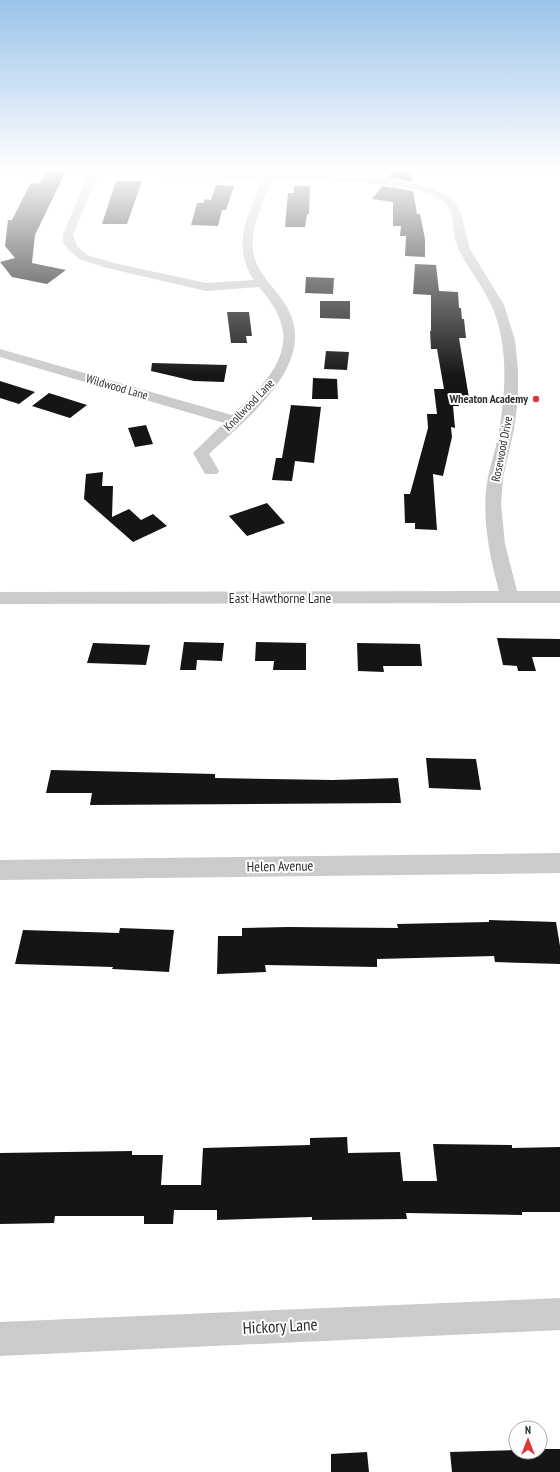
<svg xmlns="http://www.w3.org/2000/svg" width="560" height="1472" viewBox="0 0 560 1472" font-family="'PT Sans Narrow',sans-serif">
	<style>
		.building { fill: #151515 }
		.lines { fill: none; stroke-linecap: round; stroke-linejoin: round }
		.street { fill: #cbcbcb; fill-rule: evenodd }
		.poi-dot { fill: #dd3938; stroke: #fff; stroke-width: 1.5 }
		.labels { text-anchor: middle; stroke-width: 4; stroke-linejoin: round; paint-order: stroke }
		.far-street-label { font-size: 12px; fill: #2e2e2e; stroke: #fff }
		.far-poi-label { font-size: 12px; font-weight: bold; fill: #2e2e2e; stroke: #fff; text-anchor: end }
		.street-label { font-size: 14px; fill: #2e2e2e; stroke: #fff }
		.near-street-label { font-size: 17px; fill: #2e2e2e; stroke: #fff }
	</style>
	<rect width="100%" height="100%" fill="#fff"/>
	<path class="building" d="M 46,171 L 66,171 L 35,235 L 32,263 L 66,270 L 47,284 L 12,277 L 0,262 L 15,258 L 5,246 L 8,220 L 12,220 L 30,184 L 40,183 Z
		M 393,171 L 410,171 L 412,182 L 388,177 Z
		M 116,181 L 142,181 L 127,224 L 102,224 Z
		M 216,185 L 234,186 L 226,210 L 222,210 L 218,226 L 191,225 L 197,203 L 203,203 L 205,199 L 211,200 Z
		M 294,186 L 310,186 L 309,214 L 307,214 L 305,227 L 285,227 L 288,193 L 294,193 Z
		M 382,186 L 413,191 L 417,214 L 420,214 L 425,239 L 425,257 L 405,256 L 406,236 L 400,236 L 401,226 L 393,226 L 393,202 L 372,199 Z
		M 415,264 L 436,265 L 439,291 L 458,292 L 459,308 L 461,308 L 462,319 L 464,319 L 466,338 L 459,338 L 469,398 L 458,398 L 459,406 L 453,406 L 455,428 L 451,427 L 452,437 L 443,476 L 433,474 L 437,530 L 415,529 L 415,523 L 405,523 L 404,494 L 410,494 L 428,428 L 427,414 L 437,414 L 434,389 L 444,389 L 437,349 L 431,349 L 430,331 L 431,331 L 431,295 L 413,294 Z
		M 306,277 L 334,278 L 333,294 L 305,293 Z
		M 320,301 L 350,301 L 350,319 L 320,318 Z
		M 227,312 L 249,312 L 252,336 L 246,336 L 247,343 L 231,343 Z
		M 326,351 L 349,352 L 347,370 L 324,369 Z
		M 152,363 L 227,365 L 224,382 L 194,381 L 151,371 Z
		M 313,378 L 337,379 L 338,399 L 312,399 Z
		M 0,381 L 35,392 L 19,404 L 0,398 Z
		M 49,393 L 87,405 L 70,418 L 32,406 Z
		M 291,405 L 321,407 L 314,463 L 295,461 L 292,481 L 272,480 L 276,458 L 282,458 Z
		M 146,425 L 153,444 L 135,447 L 128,428 Z
		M 103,472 L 102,486 L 113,486 L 112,517 L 129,509 L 141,520 L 153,514 L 167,526 L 133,542 L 84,499 L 86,474 Z
		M 267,503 L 285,523 L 247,536 L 229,516 Z
		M 497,638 L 560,639 L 560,657 L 532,657 L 536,671 L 518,671 L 517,666 L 503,665 Z
		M 184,642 L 224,643 L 222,661 L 197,660 L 196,670 L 180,670 Z
		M 256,642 L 306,643 L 306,670 L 273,670 L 274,661 L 255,661 Z
		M 93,643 L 150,645 L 146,665 L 87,663 Z
		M 357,643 L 420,644 L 422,666 L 383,666 L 384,672 L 358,671 Z
		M 426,758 L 476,759 L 481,790 L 429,788 Z
		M 51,770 L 215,774 L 215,778 L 333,780 L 398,778 L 401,803 L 90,805 L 92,793 L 46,793 Z
		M 489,920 L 556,922 L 560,946 L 560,964 L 495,962 L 494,956 L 377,959 L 377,967 L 265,965 L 266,972 L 217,974 L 218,936 L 242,936 L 242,928 L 288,927 L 398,928 L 397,924 L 489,922 Z
		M 120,928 L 174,930 L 169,972 L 112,969 L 113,967 L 15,964 L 23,930 L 119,933 Z
		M 347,1137 L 348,1153 L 400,1152 L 403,1181 L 437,1181 L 433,1144 L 512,1145 L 512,1148 L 560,1147 L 560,1212 L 522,1212 L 522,1215 L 406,1213 L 407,1219 L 312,1220 L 312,1217 L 217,1220 L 217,1210 L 174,1210 L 173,1224 L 144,1224 L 144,1216 L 55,1216 L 54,1223 L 0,1224 L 0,1153 L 132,1151 L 132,1155 L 163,1155 L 161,1185 L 201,1185 L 203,1148 L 310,1145 L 310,1138 Z
		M 540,1449 L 560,1449 L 560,1472 L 452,1472 L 450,1452 L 516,1450 L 516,1452 L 540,1452 Z
		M 367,1452 L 369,1472 L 331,1472 L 331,1454 Z"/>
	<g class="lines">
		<path class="street" d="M 89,171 L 99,171 L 73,235 L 77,246 L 87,255 L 114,263 L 206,283 L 254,280 C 230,245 249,215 262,180 L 109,174 L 104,171 L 268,173 L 391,179 L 431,188 L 448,196 L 455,202 L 460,211 L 470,249 L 504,305 L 515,340 L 518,370 L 518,399 L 514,429 L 503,478 L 501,504 L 505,544 L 517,591 L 560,591 L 560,603 L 0,604 L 0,592 L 499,591 C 490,558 483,524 486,490 C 488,473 493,458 497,442 C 505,401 509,357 496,317 C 489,296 476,279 465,261 C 461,254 457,247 455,239 C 453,228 454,213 446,204 C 422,178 309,182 271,180 C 264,202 250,227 253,250 C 256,275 277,288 288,309 C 318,365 245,420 209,454 L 219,471 L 217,474 L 205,474 L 193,453 L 224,423 L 0,357 L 0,349 L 232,415 C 256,393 293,360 281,323 C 277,309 268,298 259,287 L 206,291 L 107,268 L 79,259 L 67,248 L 63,242 L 63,235 Z
			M 560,853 L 560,873 L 0,880 L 0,860 Z
			M 560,1298 L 560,1330 L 0,1356 L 0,1322 Z"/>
	</g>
	<linearGradient id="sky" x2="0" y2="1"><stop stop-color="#9bc3e9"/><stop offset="0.45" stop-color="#fff"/><stop offset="1" stop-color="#fff" stop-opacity="0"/></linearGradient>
	<rect width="560" height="377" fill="url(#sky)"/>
	<circle class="poi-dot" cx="536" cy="399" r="4"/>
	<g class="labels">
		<g class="far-street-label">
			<text transform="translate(117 387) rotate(16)" y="4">Wildwood Lane</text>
			<text transform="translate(249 405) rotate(-46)" y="4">Knollwood Lane</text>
			<text transform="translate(502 449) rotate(-79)" y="4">Rosewood Drive</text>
		</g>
		<g class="far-poi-label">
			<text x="528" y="403">Wheaton Academy</text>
		</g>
		<g class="street-label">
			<text x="280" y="603">East Hawthorne Lane</text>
			<text transform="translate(280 866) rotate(-1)" y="5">Helen Avenue</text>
		</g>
		<g class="near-street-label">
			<text transform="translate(280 1326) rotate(-3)" y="6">Hickory Lane</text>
		</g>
	</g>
	<g transform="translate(528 1440)"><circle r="19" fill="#ffffff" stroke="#ababab"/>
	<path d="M0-3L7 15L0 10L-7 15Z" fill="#dd3938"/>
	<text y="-6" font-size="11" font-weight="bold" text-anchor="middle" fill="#2e2e2e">N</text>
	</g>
</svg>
